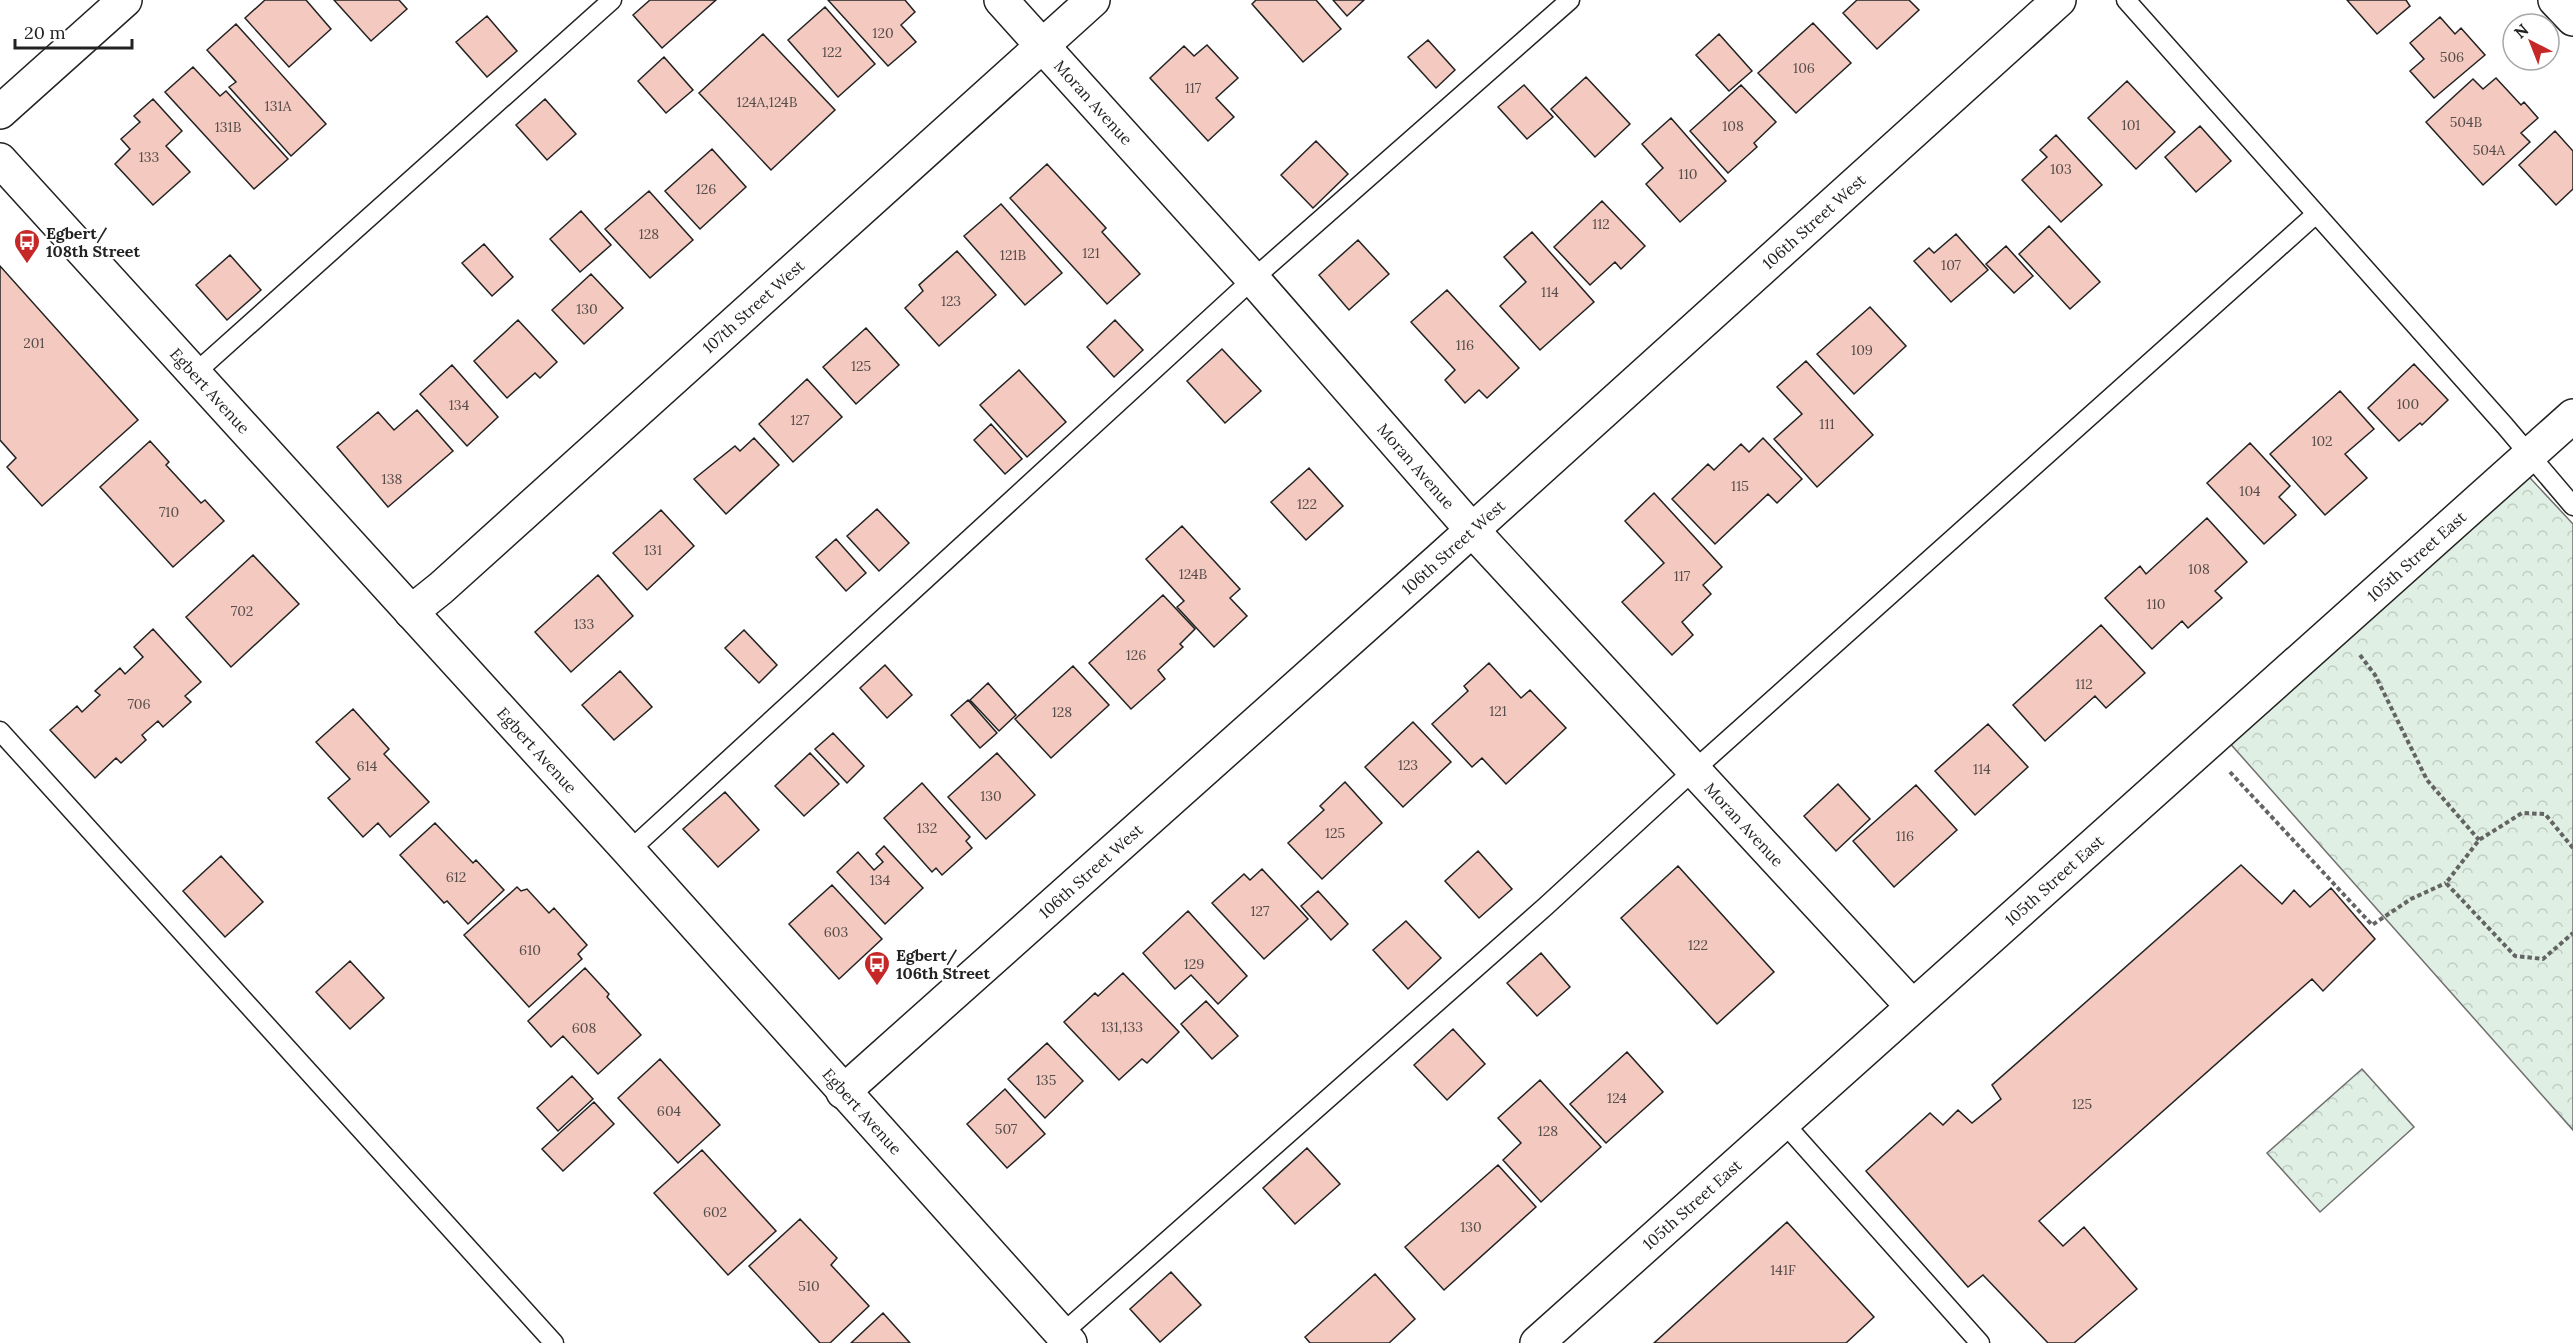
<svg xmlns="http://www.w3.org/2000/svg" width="2573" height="1343" viewBox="0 0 2573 1343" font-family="Lora,serif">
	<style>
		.park { fill: url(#park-crowns); stroke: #6f6f6f; stroke-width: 1.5 }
		.building { fill: #f3c9c0; stroke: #222; stroke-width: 1.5 }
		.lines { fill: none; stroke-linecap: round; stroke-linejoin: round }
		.lane-casing { stroke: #222; stroke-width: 21 }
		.street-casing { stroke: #222; stroke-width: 36 }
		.secondary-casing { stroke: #222; stroke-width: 36 }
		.path { stroke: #646464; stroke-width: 4; stroke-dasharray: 4.5 3; stroke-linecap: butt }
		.lane { stroke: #fff; stroke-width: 18 }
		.street { stroke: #fff; stroke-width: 33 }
		.secondary { stroke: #fff; stroke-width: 33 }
		.labels { text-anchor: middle; stroke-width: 4.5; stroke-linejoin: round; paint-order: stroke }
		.number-label { font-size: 14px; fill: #564c4a }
		.street-label { font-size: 16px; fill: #222; stroke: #fff }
		.poi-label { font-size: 16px; font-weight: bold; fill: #222; stroke: #fff; text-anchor: start }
	</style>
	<defs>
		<pattern id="park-crowns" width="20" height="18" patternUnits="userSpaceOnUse" patternTransform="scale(1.5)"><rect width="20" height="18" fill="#e0efe3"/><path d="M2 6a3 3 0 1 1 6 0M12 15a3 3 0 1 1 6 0" fill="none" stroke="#c0cdc2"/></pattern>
	</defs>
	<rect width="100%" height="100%" fill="#fff"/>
	<path class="park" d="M 2518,465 L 2573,524 L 2573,1130 L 2219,731 Z
		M 2362,1069 L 2414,1127 L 2320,1212 L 2267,1153 Z"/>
	<path class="building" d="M 265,0 L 306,0 L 331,29 L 289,67 L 245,18 Z
		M 334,0 L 399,0 L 407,9 L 371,41 Z
		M 650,0 L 716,0 L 662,48 L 633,15 Z
		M 828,0 L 905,0 L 915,12 L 901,25 L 916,42 L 888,66 Z
		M 1256,0 L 1316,0 L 1341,29 L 1303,62 L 1252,4 Z
		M 1333,0 L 1364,0 L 1347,16 Z
		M 1857,0 L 1909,0 L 1919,10 L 1877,49 L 1843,13 Z
		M 2347,0 L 2406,0 L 2410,6 L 2377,34 Z
		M 825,7 L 875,64 L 838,97 L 788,40 Z
		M 487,16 L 517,51 L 487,77 L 456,42 Z
		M 2440,17 L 2455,34 L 2461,28 L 2485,55 L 2434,98 L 2410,71 L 2424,59 L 2410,43 Z
		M 1813,23 L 1851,63 L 1796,113 L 1758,73 Z
		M 236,24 L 326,124 L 291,156 L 229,87 L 236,82 L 207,50 Z
		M 763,34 L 835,110 L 771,170 L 699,93 Z
		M 1719,34 L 1752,71 L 1729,91 L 1696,55 Z
		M 1428,40 L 1455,70 L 1436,88 L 1408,57 Z
		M 1207,45 L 1238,78 L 1216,98 L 1234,117 L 1208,141 L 1150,78 L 1184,46 L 1194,56 Z
		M 664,57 L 693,90 L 666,113 L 638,81 Z
		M 193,67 L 220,96 L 226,91 L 288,159 L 254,189 L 165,92 Z
		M 1586,77 L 1630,124 L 1595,157 L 1551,109 Z
		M 2496,78 L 2521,105 L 2524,102 L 2538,118 L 2521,133 L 2530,142 L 2483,185 L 2426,122 L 2473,79 L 2483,89 Z
		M 2127,81 L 2175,132 L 2136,169 L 2088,118 Z
		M 1524,85 L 1553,117 L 1527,139 L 1498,107 Z
		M 1741,85 L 1776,122 L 1754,143 L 1757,147 L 1728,173 L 1690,131 Z
		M 153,99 L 182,131 L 166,146 L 190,172 L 153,205 L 115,164 L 130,149 L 121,139 L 140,122 L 134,116 Z
		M 545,99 L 576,134 L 547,160 L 516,125 Z
		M 1671,118 L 1726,181 L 1680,222 L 1646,184 L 1663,168 L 1642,144 Z
		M 2200,126 L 2231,161 L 2196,192 L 2165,157 Z
		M 2555,131 L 2573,151 L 2573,189 L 2556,205 L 2519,165 Z
		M 2056,135 L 2102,185 L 2061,222 L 2022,180 L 2047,157 L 2040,150 Z
		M 1316,141 L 1348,174 L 1313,208 L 1281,175 Z
		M 712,149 L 746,187 L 700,229 L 665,191 Z
		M 1047,164 L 1106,228 L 1102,232 L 1140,274 L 1107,304 L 1010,198 Z
		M 649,191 L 693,240 L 650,278 L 605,229 Z
		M 1602,201 L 1645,246 L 1621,269 L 1615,262 L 1590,285 L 1554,247 Z
		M 1001,204 L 1062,273 L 1025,305 L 964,236 Z
		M 581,211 L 611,245 L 580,272 L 550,239 Z
		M 2049,226 L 2100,282 L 2070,309 L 2019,254 Z
		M 1532,232 L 1594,302 L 1540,350 L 1500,306 L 1526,282 L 1504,257 Z
		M 1956,234 L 1988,270 L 1951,302 L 1914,261 L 1929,248 L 1934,253 Z
		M 1358,240 L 1389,274 L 1349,310 L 1319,275 Z
		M 484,244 L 513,277 L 492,296 L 462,263 Z
		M 2006,246 L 2033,276 L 2014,293 L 1986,264 Z
		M 957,251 L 996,295 L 939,346 L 905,308 L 923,291 L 919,285 Z
		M 230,255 L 261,290 L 227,320 L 196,285 Z
		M 0,266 L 138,420 L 42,506 L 7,467 L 16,458 L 0,440 Z
		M 591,274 L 623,308 L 584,344 L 552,310 Z
		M 1447,290 L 1519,368 L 1487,398 L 1479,390 L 1465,403 L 1445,380 L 1455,370 L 1411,322 Z
		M 1870,307 L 1906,346 L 1854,394 L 1817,354 Z
		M 518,320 L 557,362 L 540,378 L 535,373 L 507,398 L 474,361 Z
		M 1115,320 L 1143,350 L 1114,377 L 1087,347 Z
		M 866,328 L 899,365 L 856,404 L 823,367 Z
		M 1222,349 L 1261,391 L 1225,423 L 1187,381 Z
		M 1806,361 L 1873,435 L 1817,487 L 1774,439 L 1802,414 L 1777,387 Z
		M 2414,364 L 2448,400 L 2422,425 L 2420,423 L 2399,441 L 2368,408 Z
		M 452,365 L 498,417 L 467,446 L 420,394 Z
		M 1019,370 L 1066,422 L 1027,457 L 980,405 Z
		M 807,379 L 842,417 L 793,462 L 759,424 Z
		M 2340,391 L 2374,429 L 2345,454 L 2367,478 L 2325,515 L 2270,454 Z
		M 417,410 L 453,451 L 388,507 L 337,447 L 378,412 L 394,430 Z
		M 991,424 L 1022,459 L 1005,474 L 974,440 Z
		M 754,438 L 779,465 L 726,514 L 694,479 L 735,446 L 740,451 Z
		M 1763,438 L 1802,479 L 1777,503 L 1768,494 L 1715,544 L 1672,499 L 1708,464 L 1714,470 L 1741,444 L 1749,452 Z
		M 150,441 L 169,462 L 166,465 L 201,503 L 205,500 L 224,521 L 173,567 L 100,487 Z
		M 2250,443 L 2290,486 L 2279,497 L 2296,515 L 2264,544 L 2207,483 Z
		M 1309,468 L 1343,506 L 1306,540 L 1271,502 Z
		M 1654,493 L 1722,567 L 1703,585 L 1711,594 L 1682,622 L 1693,635 L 1672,655 L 1622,602 L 1664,563 L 1625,521 Z
		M 877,509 L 909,543 L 879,571 L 847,536 Z
		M 661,510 L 694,546 L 647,590 L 613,553 Z
		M 2207,518 L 2247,562 L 2215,591 L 2222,598 L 2188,628 L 2182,621 L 2152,649 L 2105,598 L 2140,566 L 2146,574 Z
		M 1182,526 L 1240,589 L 1230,598 L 1247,616 L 1214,647 L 1177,607 L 1184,601 L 1146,559 Z
		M 836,539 L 866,573 L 846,591 L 816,557 Z
		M 253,555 L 299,604 L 231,667 L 186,617 Z
		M 598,575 L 633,616 L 571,672 L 535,632 Z
		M 1163,595 L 1195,629 L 1180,644 L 1183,647 L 1158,670 L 1165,679 L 1131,709 L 1089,663 Z
		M 2101,625 L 2145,673 L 2106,708 L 2095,696 L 2045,741 L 2013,705 Z
		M 153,629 L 201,682 L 185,696 L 191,702 L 163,727 L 158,721 L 142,735 L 146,740 L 121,763 L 116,758 L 95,778 L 50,730 L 77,706 L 82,712 L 100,695 L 95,691 L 120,668 L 125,674 L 143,657 L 134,647 Z
		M 744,630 L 777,665 L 759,683 L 725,648 Z
		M 1489,663 L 1521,698 L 1530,690 L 1566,728 L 1506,784 L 1482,758 L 1472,767 L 1432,724 L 1468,691 L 1464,686 Z
		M 885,665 L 912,695 L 887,718 L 860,688 Z
		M 1073,666 L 1109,705 L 1051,758 L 1015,719 Z
		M 620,671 L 652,707 L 614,740 L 582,705 Z
		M 988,683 L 1016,715 L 999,731 L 970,700 Z
		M 968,700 L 997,733 L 980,748 L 951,715 Z
		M 353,709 L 389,749 L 384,754 L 429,802 L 390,837 L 378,823 L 363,837 L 328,798 L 350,779 L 316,742 Z
		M 1413,722 L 1451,762 L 1403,807 L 1365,767 Z
		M 1988,724 L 2028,767 L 1975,815 L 1935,771 Z
		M 833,733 L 864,766 L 847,783 L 815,749 Z
		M 810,753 L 839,784 L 804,816 L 775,786 Z
		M 997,753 L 1035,795 L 986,839 L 948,797 Z
		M 1345,782 L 1382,823 L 1322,879 L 1288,843 L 1324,810 L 1320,806 Z
		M 922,783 L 970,837 L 966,841 L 972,848 L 942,875 L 936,868 L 932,872 L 884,818 Z
		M 1838,784 L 1870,819 L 1836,851 L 1804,816 Z
		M 1916,785 L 1957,830 L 1894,887 L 1853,841 Z
		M 725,792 L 759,830 L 718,867 L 683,829 Z
		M 435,823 L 473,863 L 476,860 L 504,890 L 468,924 L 447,901 L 444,903 L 400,855 Z
		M 884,846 L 923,888 L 885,924 L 837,872 L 858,852 L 874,870 L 883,862 L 876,854 Z
		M 1478,851 L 1512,889 L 1479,918 L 1445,881 Z
		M 221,856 L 263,902 L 225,937 L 183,891 Z
		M 2241,865 L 2282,904 L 2294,890 L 2310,907 L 2331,888 L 2375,939 L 2323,991 L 2312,979 L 2039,1221 L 2063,1246 L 2084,1227 L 2137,1289 L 2074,1343 L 2048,1343 L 1983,1275 L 1968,1287 L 1866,1171 L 1930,1113 L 1943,1125 L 1958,1110 L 1972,1123 L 2001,1099 L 1992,1085 Z
		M 1678,866 L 1774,972 L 1717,1024 L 1621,918 Z
		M 1262,869 L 1308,919 L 1264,959 L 1212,903 L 1244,874 L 1250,880 Z
		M 832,885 L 882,939 L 839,979 L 789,924 Z
		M 517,887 L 521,891 L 527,889 L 549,913 L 554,908 L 587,945 L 578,954 L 582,959 L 529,1007 L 464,935 Z
		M 1318,891 L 1348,924 L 1331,940 L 1301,906 Z
		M 1188,911 L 1247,976 L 1218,1004 L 1191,975 L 1175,989 L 1143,953 Z
		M 1406,921 L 1441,958 L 1408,989 L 1373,950 Z
		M 1541,953 L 1570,987 L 1537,1016 L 1507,983 Z
		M 350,961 L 384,998 L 350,1029 L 316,992 Z
		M 585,968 L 609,994 L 607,997 L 641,1035 L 598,1074 L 563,1036 L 551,1047 L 528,1021 Z
		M 1123,973 L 1179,1032 L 1147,1063 L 1142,1059 L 1119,1080 L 1064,1022 L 1095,993 L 1098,996 Z
		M 1206,1001 L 1238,1036 L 1212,1059 L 1181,1024 Z
		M 1453,1029 L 1485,1064 L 1447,1100 L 1414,1065 Z
		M 1047,1043 L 1083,1081 L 1045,1118 L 1008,1079 Z
		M 1627,1052 L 1663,1092 L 1606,1143 L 1570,1104 Z
		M 660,1059 L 720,1125 L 678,1163 L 618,1098 Z
		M 572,1076 L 593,1099 L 558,1131 L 537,1108 Z
		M 1540,1080 L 1601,1147 L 1541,1202 L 1503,1160 L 1521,1143 L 1498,1118 Z
		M 1005,1089 L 1045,1134 L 1007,1168 L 967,1124 Z
		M 594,1102 L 614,1124 L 563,1171 L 542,1149 Z
		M 1307,1148 L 1340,1184 L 1295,1224 L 1263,1188 Z
		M 702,1150 L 776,1231 L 728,1275 L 654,1193 Z
		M 1498,1165 L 1536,1207 L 1444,1290 L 1405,1247 Z
		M 800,1219 L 837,1258 L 831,1265 L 869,1306 L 830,1343 L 820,1343 L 749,1266 Z
		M 1787,1222 L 1874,1317 L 1846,1343 L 1654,1343 Z
		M 1171,1272 L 1201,1305 L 1160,1342 L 1130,1309 Z
		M 1375,1274 L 1415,1319 L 1389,1343 L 1310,1343 L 1305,1337 Z
		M 883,1313 L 910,1343 L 851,1343 Z"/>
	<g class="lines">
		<defs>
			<path id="lane" d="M 2126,0 L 2505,426 L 2573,506
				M 194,374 L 612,0
				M 0,731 L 554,1343
				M 629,851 L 1253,279 L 1570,0
				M 1783,1122 L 1980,1343
				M 1057,1338 L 1546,906 L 1693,771 L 2316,214"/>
			<g id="street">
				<path id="s1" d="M 1001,0 L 1253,279 L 1472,530 L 1912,1006"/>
				<path id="s2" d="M 0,160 L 629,851 L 1070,1343"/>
				<path id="s3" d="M 411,612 L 441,588 L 1093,0"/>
				<path id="s4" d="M 843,1092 L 1439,560 L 2059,0"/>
				<path id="s5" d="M 1537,1343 L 2573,416"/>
			</g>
			<path id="secondary" d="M 2555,0 L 2573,19
				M 0,112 L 125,0"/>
		</defs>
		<use href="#lane" class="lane-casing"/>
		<use href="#street" class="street-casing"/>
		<use href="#secondary" class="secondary-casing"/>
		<path class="path" d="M 2360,655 L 2375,675 L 2427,780 L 2479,840
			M 2230,772 L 2372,925 L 2411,899 L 2446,883
			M 2573,848 L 2545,814 L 2522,813 L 2479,840 L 2446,883 L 2515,956 L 2543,959 L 2573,933"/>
		<use href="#lane" class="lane"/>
		<use href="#street" class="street"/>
		<use href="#secondary" class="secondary"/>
	</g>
	<defs>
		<symbol id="bus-pin" viewBox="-11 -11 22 30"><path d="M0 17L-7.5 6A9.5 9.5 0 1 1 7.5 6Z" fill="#c62828" stroke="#fff"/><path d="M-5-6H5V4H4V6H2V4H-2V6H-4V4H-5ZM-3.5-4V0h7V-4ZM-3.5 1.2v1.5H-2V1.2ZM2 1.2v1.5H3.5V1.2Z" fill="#fff"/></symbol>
	</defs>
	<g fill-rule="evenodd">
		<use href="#bus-pin" x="12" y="227" width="30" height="40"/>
		<use href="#bus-pin" x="862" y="949" width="30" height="40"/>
	</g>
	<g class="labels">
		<g class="number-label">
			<text x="883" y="38">120</text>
			<text x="832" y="57">122</text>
			<text x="2452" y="62">506</text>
			<text x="1804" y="73">106</text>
			<text x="1193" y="93">117</text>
			<text x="767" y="107">124A,124B</text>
			<text x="278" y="111">131A</text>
			<text x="2466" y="127">504B</text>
			<text x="2131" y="130">101</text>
			<text x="1733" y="131">108</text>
			<text x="228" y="132">131B</text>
			<text x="2489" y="155">504A</text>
			<text x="149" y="162">133</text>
			<text x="2061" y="174">103</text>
			<text x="1688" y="179">110</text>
			<text x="706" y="194">126</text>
			<text x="1601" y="229">112</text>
			<text x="649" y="239">128</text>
			<text x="1091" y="258">121</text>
			<text x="1013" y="260">121B</text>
			<text x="1951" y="270">107</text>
			<text x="1550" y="297">114</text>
			<text x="951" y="306">123</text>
			<text x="587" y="314">130</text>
			<text x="34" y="348">201</text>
			<text x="1465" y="350">116</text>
			<text x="1862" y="355">109</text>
			<text x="861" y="371">125</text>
			<text x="2408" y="409">100</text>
			<text x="459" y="410">134</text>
			<text x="800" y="425">127</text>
			<text x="1827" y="429">111</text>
			<text x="2322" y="446">102</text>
			<text x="392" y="484">138</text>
			<text x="1740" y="491">115</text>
			<text x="2250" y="496">104</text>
			<text x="1307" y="509">122</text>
			<text x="169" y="517">710</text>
			<text x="653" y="555">131</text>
			<text x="2199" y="574">108</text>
			<text x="1193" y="579">124B</text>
			<text x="1682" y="581">117</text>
			<text x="2156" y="609">110</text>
			<text x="242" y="616">702</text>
			<text x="584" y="629">133</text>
			<text x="1136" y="660">126</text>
			<text x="2084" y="689">112</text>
			<text x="139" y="709">706</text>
			<text x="1498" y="716">121</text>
			<text x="1062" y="717">128</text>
			<text x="1408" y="770">123</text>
			<text x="367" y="771">614</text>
			<text x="1982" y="774">114</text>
			<text x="991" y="801">130</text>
			<text x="927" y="833">132</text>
			<text x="1335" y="838">125</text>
			<text x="1905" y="841">116</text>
			<text x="456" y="882">612</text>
			<text x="880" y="885">134</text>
			<text x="1260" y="916">127</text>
			<text x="836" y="937">603</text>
			<text x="1698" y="950">122</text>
			<text x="530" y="955">610</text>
			<text x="1194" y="969">129</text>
			<text x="1122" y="1032">131,133</text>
			<text x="584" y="1033">608</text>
			<text x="1046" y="1085">135</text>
			<text x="1617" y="1103">124</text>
			<text x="2082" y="1109">125</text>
			<text x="669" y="1116">604</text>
			<text x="1006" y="1134">507</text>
			<text x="1548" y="1136">128</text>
			<text x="715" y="1217">602</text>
			<text x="1471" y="1232">130</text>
			<text x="1783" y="1275">141F</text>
			<text x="809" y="1291">510</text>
		</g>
		<g class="street-label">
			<text dy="6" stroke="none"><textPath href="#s1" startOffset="138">Moran Avenue</textPath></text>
			<text dy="6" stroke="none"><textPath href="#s4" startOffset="1304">106th Street West</textPath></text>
			<text dy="6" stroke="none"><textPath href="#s3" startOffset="459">107th Street West</textPath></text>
			<text dy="6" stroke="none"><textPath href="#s2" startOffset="312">Egbert Avenue</textPath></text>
			<text dy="6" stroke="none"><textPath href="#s1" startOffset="624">Moran Avenue</textPath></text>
			<text dy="6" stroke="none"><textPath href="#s4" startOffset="818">106th Street West</textPath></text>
			<text dy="6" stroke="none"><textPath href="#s5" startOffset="1180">105th Street East</textPath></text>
			<text dy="6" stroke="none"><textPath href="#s2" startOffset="798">Egbert Avenue</textPath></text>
			<text dy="6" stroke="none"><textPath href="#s1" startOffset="1110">Moran Avenue</textPath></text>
			<text dy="6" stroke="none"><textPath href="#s4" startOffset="332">106th Street West</textPath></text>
			<text dy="6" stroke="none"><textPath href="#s5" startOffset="694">105th Street East</textPath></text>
			<text dy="6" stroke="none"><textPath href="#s2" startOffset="1284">Egbert Avenue</textPath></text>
			<text dy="6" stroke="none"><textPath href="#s5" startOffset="208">105th Street East</textPath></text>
		</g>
		<g class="poi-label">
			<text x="46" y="239">Egbert/<tspan x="46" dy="18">108th Street</tspan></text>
			<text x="896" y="961">Egbert/<tspan x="896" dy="18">106th Street</tspan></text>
		</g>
	</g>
	<g transform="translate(2531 42) rotate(318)"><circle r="28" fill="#ffffff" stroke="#a7a7a7" stroke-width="1.5"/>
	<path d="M0-4.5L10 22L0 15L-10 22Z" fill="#c62828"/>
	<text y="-9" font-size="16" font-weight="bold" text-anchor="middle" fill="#222222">N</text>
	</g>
	<path d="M15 39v9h117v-9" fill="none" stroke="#222222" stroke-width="3"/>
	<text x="24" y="39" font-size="18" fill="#222222" stroke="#ffffff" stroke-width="4.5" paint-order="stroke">20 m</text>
</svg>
